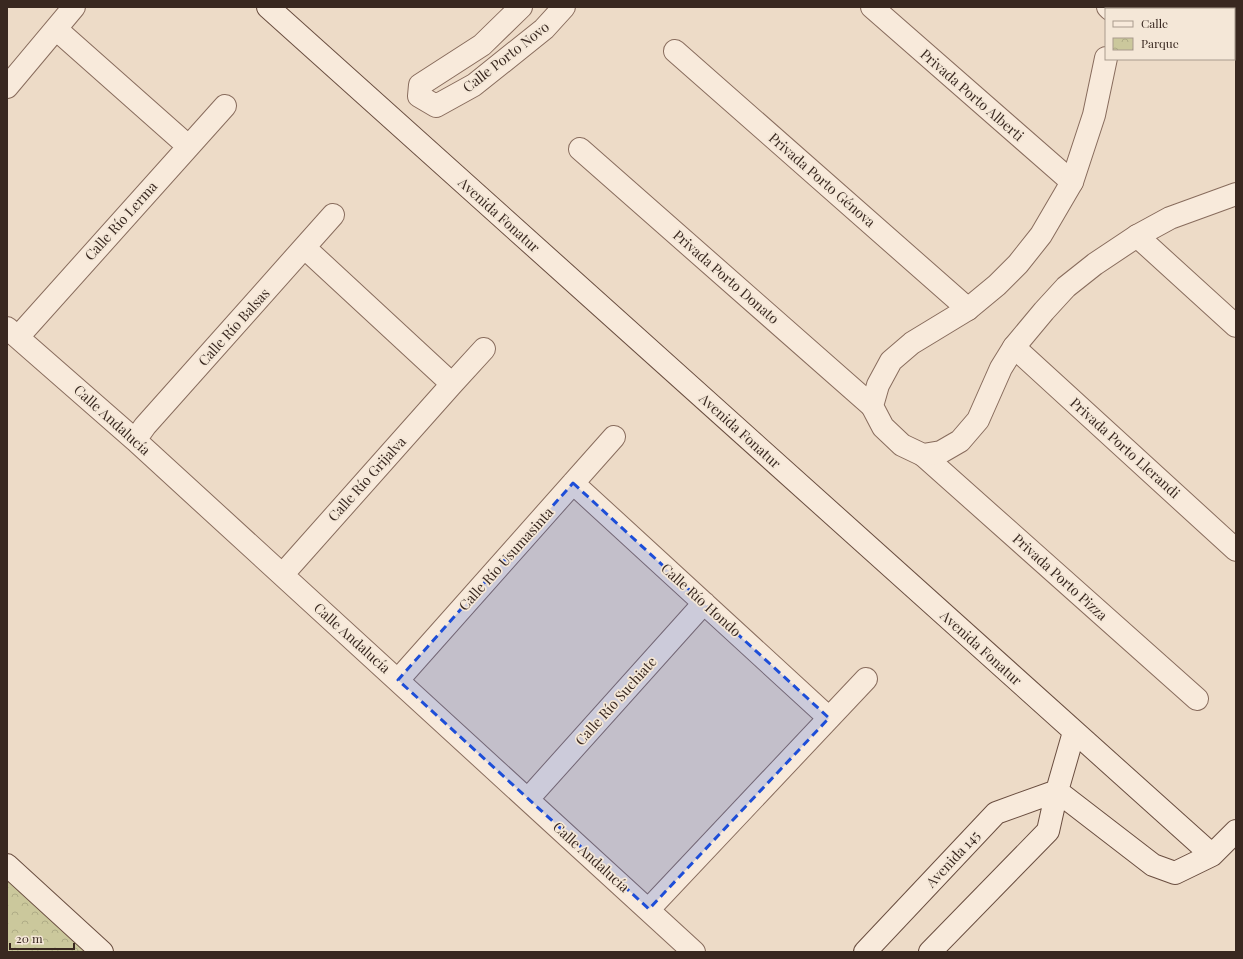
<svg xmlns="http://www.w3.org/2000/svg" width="1243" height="959" viewBox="0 0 1243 959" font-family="'Playfair Display',serif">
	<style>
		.park { fill: url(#park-crowns) }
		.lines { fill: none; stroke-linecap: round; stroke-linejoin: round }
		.minor-casing { stroke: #886c5d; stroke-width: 24 }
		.tertiary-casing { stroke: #886c5d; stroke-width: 24 }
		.secondary-casing { stroke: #6a4e40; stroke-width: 24 }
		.minor { stroke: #f8eadb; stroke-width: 22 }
		.tertiary { stroke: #f8eadb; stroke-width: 22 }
		.secondary { stroke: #f8eadb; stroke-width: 22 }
		.marked { fill: #1d4ed8; fill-opacity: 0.2; stroke: #1d4ed8; stroke-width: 3; stroke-dasharray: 8 5; stroke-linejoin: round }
		.labels { text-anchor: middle; stroke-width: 3.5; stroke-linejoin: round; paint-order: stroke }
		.street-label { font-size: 14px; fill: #392820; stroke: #f4e7d7 }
	</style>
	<defs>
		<pattern id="park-crowns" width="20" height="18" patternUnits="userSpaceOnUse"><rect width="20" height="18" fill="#cbc89c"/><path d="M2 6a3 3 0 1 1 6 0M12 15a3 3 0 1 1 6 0" fill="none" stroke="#afac86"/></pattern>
	</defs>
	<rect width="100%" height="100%" fill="#eddbc7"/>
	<path class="park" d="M 7,865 L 101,952 L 7,952 Z"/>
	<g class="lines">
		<defs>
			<path id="minor" d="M 521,7 L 482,45 L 420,85 L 419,96 L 436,106 L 474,85 L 544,29 L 564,7
				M 872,7 L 1072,182
				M 1108,7 L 1110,9
				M 56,29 L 188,146
				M 675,51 L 968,309
				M 7,87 L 74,7
				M 580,149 L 872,406
				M 1137,236 L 1236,326
				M 305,248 L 452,384
				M 7,328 L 135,440 L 694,952
				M 18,337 L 225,106
				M 1014,347 L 1236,550
				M 135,440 L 145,426 L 333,215
				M 923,455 L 1197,699
				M 573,483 L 829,718
				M 283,574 L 452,384 L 484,349
				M 398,680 L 614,437
				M 528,799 L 704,603
				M 649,909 L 866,679"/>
			<path id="tertiary" d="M 1126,9 L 1128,7
				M 1106,58 L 1094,115 L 1072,182 L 1041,235 L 1018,264 L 997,285 L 968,309 L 912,343 L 891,361 L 878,385 L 872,406 L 883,427 L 902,445 L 923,455 L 941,452 L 960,441 L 978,420 L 1001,368 L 1014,347 L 1044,311 L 1066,287 L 1095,264 L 1137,236 L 1170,218 L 1236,194"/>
			<path id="secondary" d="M 268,7 L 1212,855
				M 1057,791 L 1153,865 L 1175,873 L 1212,855 L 1236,831
				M 7,865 L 102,952
				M 865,952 L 996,813 L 1057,791
				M 930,952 L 1048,831 L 1057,791 L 1074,732"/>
		</defs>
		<use href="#minor" class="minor-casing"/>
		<use href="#tertiary" class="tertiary-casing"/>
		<use href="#secondary" class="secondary-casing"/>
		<use href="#minor" class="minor"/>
		<use href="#tertiary" class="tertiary"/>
		<use href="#secondary" class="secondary"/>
	</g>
	<path class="marked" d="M 573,483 L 829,718 L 649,909 L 398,680 Z"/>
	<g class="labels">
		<g class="street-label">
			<text transform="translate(506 57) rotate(-38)" y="5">Calle Porto Novo</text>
			<text transform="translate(972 95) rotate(41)" y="5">Privada Porto Alberti</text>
			<text transform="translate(822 180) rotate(41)" y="5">Privada Porto Génova</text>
			<text transform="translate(499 215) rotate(42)" y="5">Avenida Fonatur</text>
			<text transform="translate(121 221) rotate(-48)" y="5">Calle Río Lerma</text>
			<text transform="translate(726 277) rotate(41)" y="5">Privada Porto Donato</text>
			<text transform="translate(234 327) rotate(-48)" y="5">Calle Río Balsas</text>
			<text transform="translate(112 420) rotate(42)" y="5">Calle Andalucía</text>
			<text transform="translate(740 431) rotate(42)" y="5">Avenida Fonatur</text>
			<text transform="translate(1125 448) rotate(42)" y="5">Privada Porto Llerandi</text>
			<text transform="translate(367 479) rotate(-48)" y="5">Calle Río Grijalva</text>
			<text transform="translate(506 559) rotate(-48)" y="5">Calle Río Usumasinta</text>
			<text transform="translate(1060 577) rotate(42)" y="5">Privada Porto Pizza</text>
			<text transform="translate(701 600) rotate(42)" y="5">Calle Río Hondo</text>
			<text transform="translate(352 638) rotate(42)" y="5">Calle Andalucía</text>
			<text transform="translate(981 648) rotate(42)" y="5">Avenida Fonatur</text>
			<text transform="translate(616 701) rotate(-48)" y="5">Calle Río Suchiate</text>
			<text transform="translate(591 857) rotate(42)" y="5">Calle Andalucía</text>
			<text transform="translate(953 859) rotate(-47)" y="5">Avenida 145</text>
		</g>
	</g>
	<rect width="1243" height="959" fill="none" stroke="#392820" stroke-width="16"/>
	<rect x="1105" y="8" width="130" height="52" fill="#f4e7d7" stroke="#a99b8e"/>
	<rect x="1113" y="21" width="20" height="6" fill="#f8eadb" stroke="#a99b8e"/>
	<text x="1141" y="28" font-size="12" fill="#392820">Calle</text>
	<rect x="1113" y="38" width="20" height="12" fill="url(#park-crowns)" stroke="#a99b8e"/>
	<text x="1141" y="48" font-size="12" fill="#392820">Parque</text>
	<path d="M10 943v6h64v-6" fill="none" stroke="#392820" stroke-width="2"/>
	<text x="16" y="943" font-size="12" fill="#392820" stroke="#f4e7d7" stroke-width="3" paint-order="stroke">20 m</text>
</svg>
